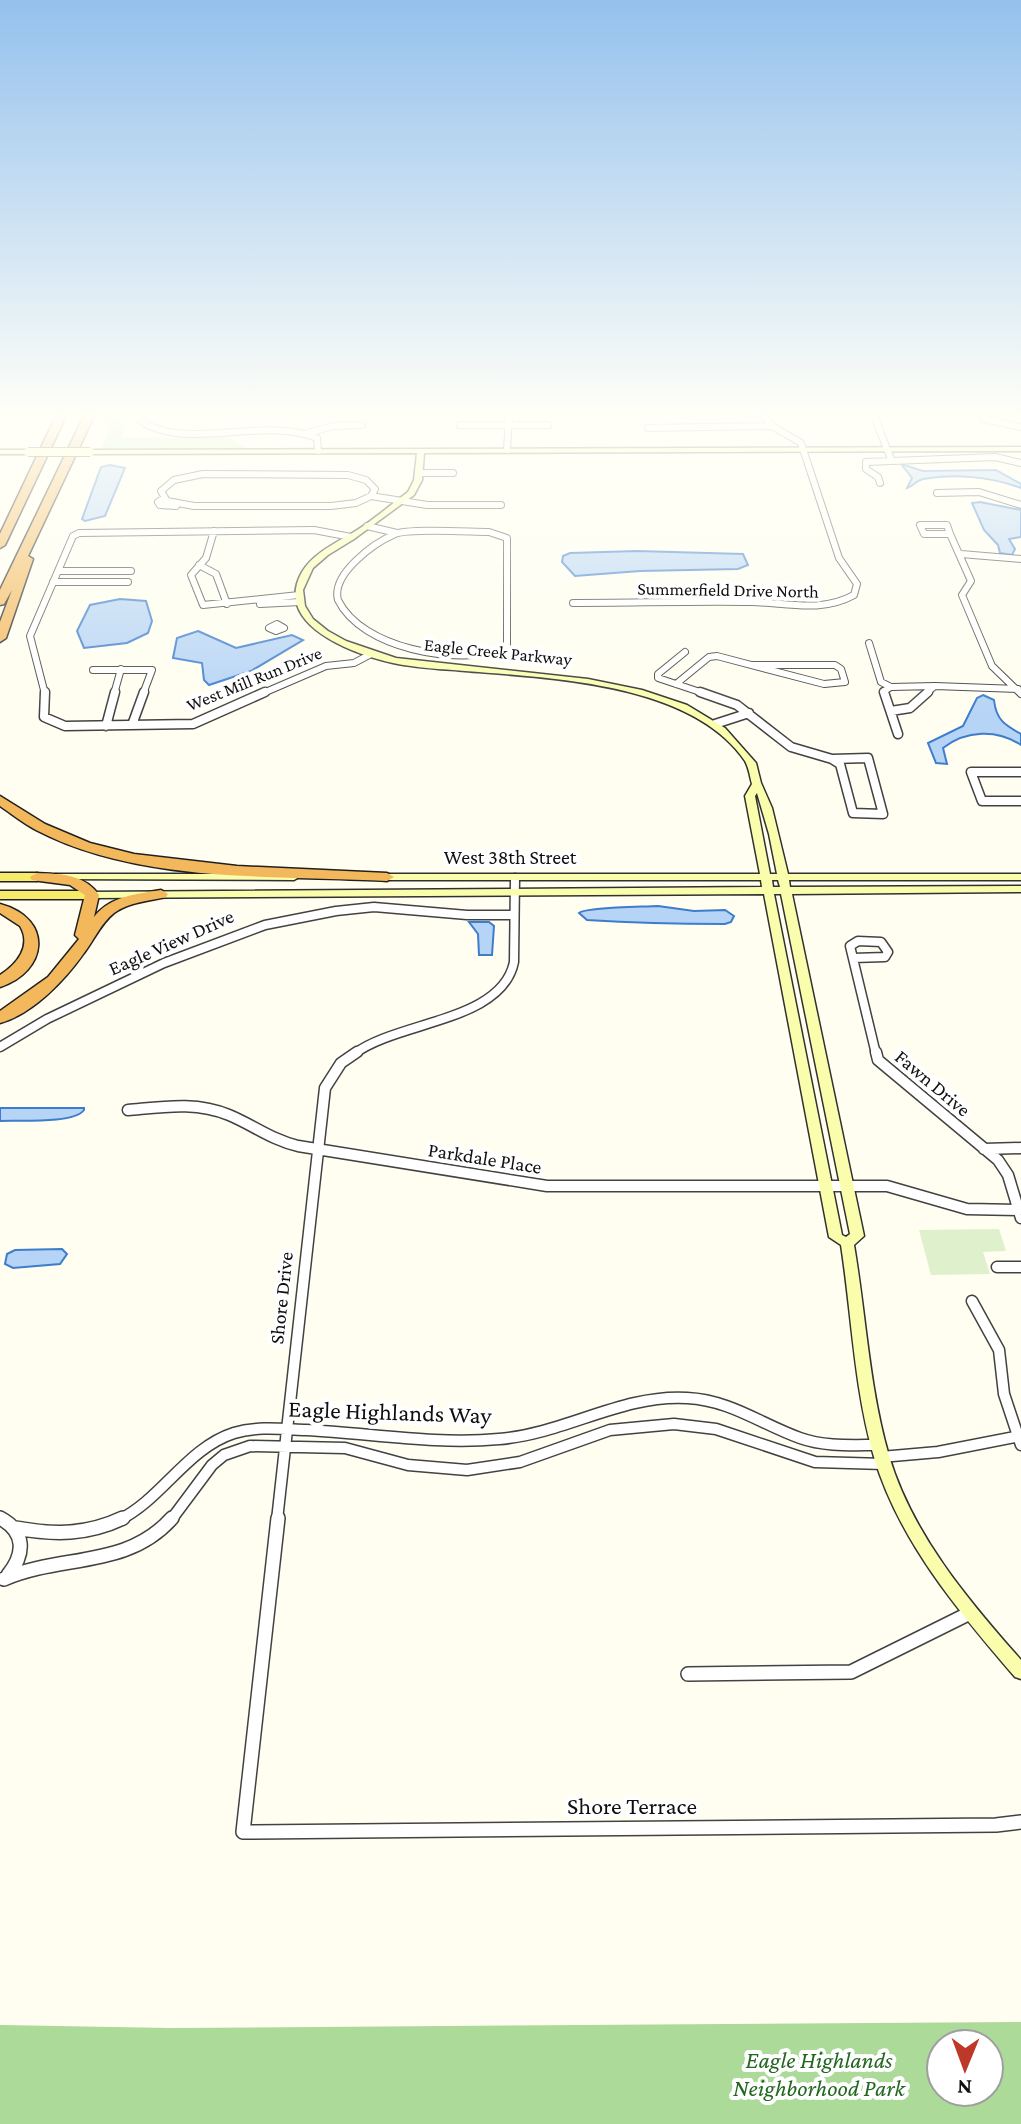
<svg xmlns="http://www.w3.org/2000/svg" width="1021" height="2124" viewBox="0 0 1021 2124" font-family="'Crimson Pro',serif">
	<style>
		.green { fill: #cbe9ba }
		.forest { fill: #acda99; fill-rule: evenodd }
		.pitch { fill: #def0cc }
		.water { fill: #b6d4f5; stroke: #3d7dcc; stroke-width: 2 }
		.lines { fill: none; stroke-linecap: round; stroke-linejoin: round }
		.street-far3-casing { stroke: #424242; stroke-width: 8 }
		.street-far2-casing { stroke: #424242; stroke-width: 11 }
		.street-far1-casing { stroke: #424242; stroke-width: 13 }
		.street-casing { stroke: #424242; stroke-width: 16 }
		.secondary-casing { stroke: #313131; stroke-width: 3 }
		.primary-casing { stroke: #202020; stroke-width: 3 }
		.highway-casing { stroke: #202020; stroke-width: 3 }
		.street-far3 { stroke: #fff; stroke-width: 6 }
		.street-far2 { stroke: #fff; stroke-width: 8 }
		.street-far1 { stroke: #fff; stroke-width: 10 }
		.street { stroke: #fff; stroke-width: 13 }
		.secondary { fill: #fafeac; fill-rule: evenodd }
		.primary { fill: #f6ea69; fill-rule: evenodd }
		.highway { fill: #f2b85b; fill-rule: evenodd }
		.secondary-bridge-casing { stroke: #313131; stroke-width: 10; stroke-linecap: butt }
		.secondary-bridge { stroke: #fafeac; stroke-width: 8 }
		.labels { text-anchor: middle; stroke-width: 8; stroke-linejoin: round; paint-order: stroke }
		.far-street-label { font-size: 18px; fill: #0f0f0f; stroke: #fff }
		.street-label { font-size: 20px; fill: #0f0f0f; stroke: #fff }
		.near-street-label { font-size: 24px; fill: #0f0f0f; stroke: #fff }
		.near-park-label { font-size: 24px; font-style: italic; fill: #23661f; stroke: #fff }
	</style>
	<rect width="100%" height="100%" fill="#fffef0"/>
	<path class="green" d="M 104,416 L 127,416 L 122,438 L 220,437 L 232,439 L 245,448 L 102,448 L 111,426 L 105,425 L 107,421 L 102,420 Z"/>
	<path class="forest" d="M 1021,2022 L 1021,2124 L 0,2124 L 0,2025 L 169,2028 ZM 989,2044 L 989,2092 L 941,2092 L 941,2044 Z"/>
	<path class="pitch" d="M 999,1229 L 1006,1251 L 983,1252 L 990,1274 L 931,1275 L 919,1230 Z"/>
	<path class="water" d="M 901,464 L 923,471 L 996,470 L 1021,484 L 1021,488 C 991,477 955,473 923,479 C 915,481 914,486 907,488 L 912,478 Z
		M 110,465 L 125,468 L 105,516 L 85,521 L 82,519 L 101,467 Z
		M 980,502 L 1021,510 L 1021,537 L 1009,539 L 1015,549 L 1012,555 L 1000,553 L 998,545 L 984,530 L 972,503 Z
		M 637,551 L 743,554 L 748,565 L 738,569 L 640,571 L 575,576 L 562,562 L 563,556 L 570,553 Z
		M 120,599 L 146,601 L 152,621 L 148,633 L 127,643 L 84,648 L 77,631 L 90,605 Z
		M 198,631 L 236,648 L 292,635 L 303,640 L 251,671 L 209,685 L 204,680 L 202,663 L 173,658 L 177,638 Z
		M 983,695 L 994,700 C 996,720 1005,725 1021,734 L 1021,745 C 997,729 966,730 943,748 L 947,764 L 936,763 L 928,743 L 963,726 L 977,698 Z
		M 658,906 L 694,911 L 725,910 L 734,916 L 731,922 L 725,924 C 679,924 634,923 587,920 L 579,913 C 586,907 642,907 658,906 Z
		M 469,922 L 489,922 L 494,926 L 492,955 L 479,955 L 478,934 Z
		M 0,1108 L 84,1108 L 84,1110 C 74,1124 19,1120 0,1121 Z
		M 62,1249 L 67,1254 L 60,1264 L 13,1268 L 5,1264 L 7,1254 L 15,1250 Z"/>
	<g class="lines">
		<defs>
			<path id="street-far3" d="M 135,416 C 178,455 260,415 317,438 L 318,451
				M 874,416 L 891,459
				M 983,419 L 1021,427
				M 460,425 L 548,425
				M 648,428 L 771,426
				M 308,433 L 333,426 L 362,425
				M 507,450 L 509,416
				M 419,473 L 453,473
				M 203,474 L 348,475 L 366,480 L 375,489 L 371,496 L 356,503 L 331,506 L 194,506 L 167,501 L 161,491 L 174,480 Z
				M 880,483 L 878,477 L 866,469 L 866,462 L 995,457 L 1021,463
				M 937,493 L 979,492 L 1021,505
				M 371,496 L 427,505 L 501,505
				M 164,498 L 158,502 L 160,505 L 176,506
				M 920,525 L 947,525 L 950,534 L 924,534 Z
				M 367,526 L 397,533
				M 214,531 L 206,558 L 191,575 L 203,605 L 299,595
				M 489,532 L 507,538 L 507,646 L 504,650 C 456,665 362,649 338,600 C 331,574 374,543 395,534 C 410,528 470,532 489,532 Z
				M 950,534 L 971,581 L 962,595 L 992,666 L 1021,694
				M 961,554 L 1021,559
				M 199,565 L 216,574 L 227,604
				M 58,571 L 131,571
				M 53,582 L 128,582
				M 573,603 C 633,603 692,601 752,602 C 788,603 821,613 854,595 L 857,584 L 839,558 L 801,443 L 772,426 L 764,416
				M 260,604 L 300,602
				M 277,624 L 284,628 L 276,631 L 269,628 Z
				M 869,643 L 881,682 L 891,687
				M 685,652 L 658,674 L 658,678 L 706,694
				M 93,670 L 152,670 L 143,694
				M 676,684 L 709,657 L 717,656 L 824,684 L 845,682 L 841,669 L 835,665 L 753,665
				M 45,694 L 30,636 L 73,536 L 79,533 L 314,530 L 351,537
				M 114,694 L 121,669
				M 261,694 L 326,666 L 354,663 L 371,654
				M 885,694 L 884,691 L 891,687 L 935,686
				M 925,694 L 935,686 L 1018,689"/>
			<path id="street-far2" d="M 45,692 L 44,717 L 65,726 L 193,724 L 265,692
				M 700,692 L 737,705 L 791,747 L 832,759
				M 884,692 L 898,734
				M 891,711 L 910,708 L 928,692
				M 715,724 L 749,713
				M 132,725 L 144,692
				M 106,726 L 115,692
				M 868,758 L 883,814 L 853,813 L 840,764 L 832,759 Z
				M 1021,772 L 971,772 L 982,801 L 1021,801
				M 853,958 L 885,957 L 888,952 L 881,942 L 858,941 L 850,946 L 876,1054
				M 0,1047 L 47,1019 L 164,963 L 265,925 L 336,911 L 374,907 L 467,915 L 513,915
				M 354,1054 C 397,1021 502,1022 514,962 L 515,878"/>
			<path id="street-far1" d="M 876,1052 L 878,1060 L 998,1160 L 1008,1175 L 1021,1218
				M 128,1110 C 162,1107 196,1101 229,1115 C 253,1125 272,1140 298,1146 L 547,1186 L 887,1186 L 967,1209 L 1019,1210
				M 984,1149 L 1021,1148
				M 997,1267 L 1021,1267
				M 972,1301 L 999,1350 L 1004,1394 L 1021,1445
				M 881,1457 L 938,1452 L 1020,1436
				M 0,1518 L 4,1520
				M 119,1520 C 162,1499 187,1448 234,1433 C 257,1426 282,1429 306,1430 C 370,1433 435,1445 499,1439 C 564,1434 622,1394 687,1398 C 730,1400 761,1424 800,1438 C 825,1447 852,1445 878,1445
				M 171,1520 L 212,1465 L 224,1455 L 250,1446 L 345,1448 L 408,1465 L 467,1470 L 520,1462 L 610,1430 L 674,1424 L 716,1429 L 815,1462 L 884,1464
				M 277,1520 L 325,1088 L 341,1063 L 357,1052"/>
			<path id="street" d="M 0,1518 C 26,1532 25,1554 8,1575
				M 278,1518 L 243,1832 L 996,1825 L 1021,1822
				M 16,1528 C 55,1535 87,1535 123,1518
				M 4,1579 C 61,1554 127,1569 172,1518
				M 688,1674 L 851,1672 L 970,1613"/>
			<path id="secondary" d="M 1021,447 L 1021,451 L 424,453 L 422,480 L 414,495 L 354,539 L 328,555 L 313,568 L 303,590 L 305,606 L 313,619 L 328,631 L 346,641 L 396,658 L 588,679 L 642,690 L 687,705 L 725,728 L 756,763 L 761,783 L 772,808 L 788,874 L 1021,874 L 1021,880 L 789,880 L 790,887 L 1021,886 L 1021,892 L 792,894 L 864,1236 L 854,1245 C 866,1315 869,1387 889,1456 C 912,1534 968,1600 1021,1660 L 1021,1679 L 1015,1677 C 959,1612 899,1541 874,1457 C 854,1388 852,1316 841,1245 L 829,1237 L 764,894 L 92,898 L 87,895 L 92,892 L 762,887 L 761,880 L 380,880 L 375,877 L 380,874 L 760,874 L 745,796 L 752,784 C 750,777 749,768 745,761 C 692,683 551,678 465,671 C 441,669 416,668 393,663 C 354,654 272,625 302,572 C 312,555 333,544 349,535 C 370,523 389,506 408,492 L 414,480 L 417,453 L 90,454 L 86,452 L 90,450 ZM 757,793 L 769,834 L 777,874 L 770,874 L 755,796 ZM 772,880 L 778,880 L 780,887 L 773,887 ZM 774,894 L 781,894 L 850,1234 L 846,1237 L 842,1235 Z
				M 0,450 L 28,450 L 32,452 L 28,454 L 0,454 Z
				M 56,874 L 294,874 L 299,877 L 294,880 L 52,879 L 51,877 L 52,875 Z"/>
			<path id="primary" d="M 0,873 L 37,873 L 43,877 L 37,881 L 0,881 Z
				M 0,891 L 92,891 L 98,895 L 92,899 L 0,899 Z"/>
			<path id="highway" d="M 56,416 L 66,416 L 5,545 L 0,548 L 0,534 Z
				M 84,416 L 94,416 L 28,556 L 33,559 L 6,638 L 0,642 L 0,622 L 12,590 L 4,604 L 0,605 L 0,590 Z
				M 0,796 L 45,824 L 90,843 L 134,854 L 237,866 L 387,873 L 394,877 L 387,881 C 274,875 139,884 36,830 C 23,823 12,814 0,806 Z
				M 37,873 C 61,874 84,874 99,895 L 94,917 C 110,896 137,894 161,890 L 168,894 L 166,897 C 148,901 129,902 114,913 C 101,923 94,940 84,953 C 65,980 33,1014 0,1023 L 0,1011 L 48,977 L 79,939 L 75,935 L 85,895 L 70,885 L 32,880 L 30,877 Z
				M 0,904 C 55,919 47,972 0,987 L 0,975 C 17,964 32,946 20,926 L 0,913 Z"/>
		</defs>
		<use href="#street-far3" class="street-far3-casing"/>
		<use href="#street-far2" class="street-far2-casing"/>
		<use href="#street-far1" class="street-far1-casing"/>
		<use href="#street" class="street-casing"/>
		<use href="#secondary" class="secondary-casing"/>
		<use href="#primary" class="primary-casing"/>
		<use href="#highway" class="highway-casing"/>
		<use href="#street-far3" class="street-far3"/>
		<use href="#street-far2" class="street-far2"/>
		<use href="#street-far1" class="street-far1"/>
		<use href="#street" class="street"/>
		<use href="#secondary" class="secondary"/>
		<use href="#primary" class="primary"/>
		<use href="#highway" class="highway"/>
		<defs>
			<path id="secondary-bridge" d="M 28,452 L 90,452"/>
		</defs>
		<use href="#secondary-bridge" class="secondary-bridge-casing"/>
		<use href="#secondary-bridge" class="secondary-bridge"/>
	</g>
	<linearGradient id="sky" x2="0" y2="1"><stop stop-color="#94c1ed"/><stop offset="0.58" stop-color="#fffff8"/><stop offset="1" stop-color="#fffff8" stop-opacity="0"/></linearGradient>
	<rect width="1021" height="714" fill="url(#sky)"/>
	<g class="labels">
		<g class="far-street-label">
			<text transform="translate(728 590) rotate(1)" y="6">Summerfield Drive North</text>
			<text transform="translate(498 652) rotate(6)" y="6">Eagle Creek Parkway</text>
			<text transform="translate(254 679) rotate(-22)" y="6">West Mill Run Drive</text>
		</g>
		<g class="street-label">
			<text x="510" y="864">West 38th Street</text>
			<text transform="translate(171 942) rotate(-24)" y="7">Eagle View Drive</text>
			<text transform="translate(933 1083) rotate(40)" y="7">Fawn Drive</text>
			<text transform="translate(485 1158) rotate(9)" y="7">Parkdale Place</text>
			<text transform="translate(281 1298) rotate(-84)" y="7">Shore Drive</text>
		</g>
		<g class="near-street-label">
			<text transform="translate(390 1412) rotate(2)" y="8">Eagle Highlands Way</text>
			<text x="632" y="1814">Shore Terrace</text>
		</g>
		<g class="near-park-label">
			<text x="819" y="2068">Eagle Highlands<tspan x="819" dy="28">Neighborhood Park</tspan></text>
		</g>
	</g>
	<g transform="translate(965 2068) rotate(181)"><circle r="38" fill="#ffffff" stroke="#9f9f9f" stroke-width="2"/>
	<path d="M0-6L14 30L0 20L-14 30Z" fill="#bd3828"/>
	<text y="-12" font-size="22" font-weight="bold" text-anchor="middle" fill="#0f0f0f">N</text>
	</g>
</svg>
